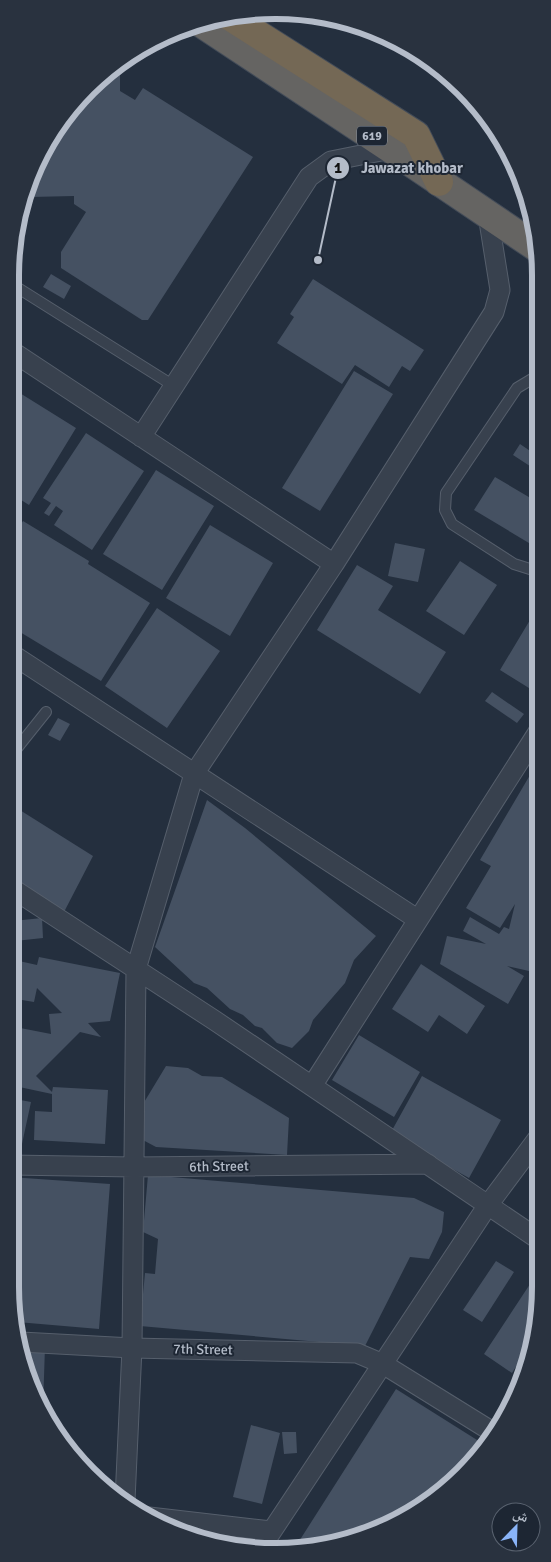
<svg xmlns="http://www.w3.org/2000/svg" width="551" height="1562" viewBox="0 0 551 1562" font-family="Signika,'Noto Naskh Arabic',sans-serif">
	<style>
		.building { fill: #455162 }
		.lines { fill: none; stroke-linecap: round; stroke-linejoin: round }
		.service-casing { stroke: #565f6c; stroke-width: 12 }
		.minor-casing { stroke: #565f6c; stroke-width: 21 }
		.trunk-casing { stroke: #434c59; stroke-width: 30 }
		.motorway-casing { stroke: #434c59; stroke-width: 30 }
		.service { stroke: #38414e; stroke-width: 10 }
		.minor { stroke: #38414e; stroke-width: 19 }
		.trunk { stroke: #656462; stroke-width: 28 }
		.motorway { stroke: #746855; stroke-width: 28 }
		.labels { text-anchor: middle; stroke-width: 4; stroke-linejoin: round; paint-order: stroke }
		.shield { fill: #1d2633; stroke: #878f9c; stroke-width: 1 }
		.shield-label { font-size: 12px; font-weight: bold; fill: #b4bcc9 }
		.street-label { font-size: 14px; fill: #b4bcc9; stroke: #1d2633 }
		.rim { fill: none; stroke: #b4bcc9; stroke-width: 6 }
		.leader { fill: none; stroke: #b4bcc9; stroke-width: 2 }
		.callout-dot { fill: #b4bcc9; stroke: #1d2633; stroke-width: 2 }
		.mark-label { font-size: 15px; text-anchor: middle; font-weight: bold; fill: #111 }
		.callout-label { font-size: 15px; text-anchor: middle; font-weight: bold; fill: #b4bcc9; stroke: #1d2633; stroke-width: 4; stroke-linejoin: round; paint-order: stroke }
	</style>
	<rect width="100%" height="100%" fill="#242f3e"/>
	<path class="building" d="M 120,66 L 120,91 L 135,100 L 143,88 L 253,157 L 148,320 L 142,320 L 61,268 L 61,252 L 86,212 L 74,204 L 74,196 L 31,197 L 26,193 L 65,114 Z
		M 51,274 L 71,286 L 64,299 L 43,287 Z
		M 313,279 L 424,350 L 410,371 L 402,366 L 389,387 L 355,365 L 342,384 L 277,343 L 294,317 L 290,314 Z
		M 354,371 L 393,394 L 320,511 L 282,488 Z
		M 15,390 L 76,428 L 29,505 L 10,493 L 10,399 Z
		M 86,433 L 144,471 L 92,550 L 54,525 L 63,511 L 56,506 L 49,516 L 44,513 L 51,503 L 43,498 Z
		M 520,444 L 536,455 L 539,450 L 539,472 L 513,455 Z
		M 156,470 L 214,506 L 162,590 L 103,554 Z
		M 495,477 L 539,503 L 539,549 L 474,510 Z
		M 10,509 L 18,514 L 10,527 Z
		M 23,521 L 89,561 L 88,564 L 150,603 L 101,681 L 10,626 L 10,542 Z
		M 210,525 L 273,563 L 230,636 L 166,598 Z
		M 395,543 L 425,549 L 418,582 L 388,576 Z
		M 460,561 L 497,585 L 464,635 L 426,611 Z
		M 357,565 L 393,586 L 378,610 L 446,652 L 420,694 L 317,630 Z
		M 539,605 L 540,689 L 537,693 L 500,670 Z
		M 157,608 L 220,651 L 167,728 L 105,686 Z
		M 492,692 L 524,714 L 517,723 L 485,701 Z
		M 58,718 L 70,724 L 60,741 L 48,735 Z
		M 540,758 L 540,940 L 532,955 L 537,958 L 529,971 L 507,966 L 524,976 L 508,1004 L 440,964 L 447,936 L 486,944 L 463,931 L 470,917 L 499,934 L 504,927 L 509,929 L 515,904 L 500,928 L 466,908 L 491,866 L 480,860 Z
		M 207,800 L 245,828 L 376,936 L 354,960 L 345,983 L 313,1020 L 309,1031 L 292,1048 L 277,1043 L 262,1028 L 255,1026 L 243,1015 L 230,1009 L 207,988 L 194,983 L 155,947 Z
		M 15,807 L 93,856 L 64,912 L 10,876 L 10,814 Z
		M 42,918 L 43,938 L 15,941 L 13,921 Z
		M 39,957 L 120,973 L 110,1021 L 88,1023 L 101,1037 L 80,1032 L 36,1076 L 52,1092 L 53,1087 L 108,1090 L 105,1144 L 34,1140 L 35,1111 L 52,1112 L 52,1094 L 10,1085 L 10,1026 L 51,1034 L 49,1014 L 62,1013 L 37,988 L 34,1002 L 10,998 L 10,959 L 37,965 Z
		M 421,964 L 485,1006 L 467,1034 L 439,1015 L 428,1032 L 392,1009 Z
		M 359,1035 L 420,1072 L 394,1117 L 332,1080 Z
		M 166,1066 L 188,1068 L 202,1076 L 222,1077 L 289,1118 L 287,1155 L 156,1147 L 141,1139 L 143,1104 Z
		M 422,1076 L 501,1120 L 469,1178 L 390,1134 Z
		M 10,1098 L 31,1102 L 22,1144 L 10,1142 Z
		M 148,1175 L 414,1198 L 444,1212 L 442,1232 L 429,1259 L 410,1257 L 365,1346 L 140,1326 L 145,1273 L 155,1274 L 158,1239 L 143,1232 Z
		M 10,1177 L 110,1184 L 99,1329 L 17,1322 L 10,1286 Z
		M 496,1261 L 514,1272 L 482,1322 L 463,1310 Z
		M 532,1281 L 541,1287 L 534,1339 L 512,1373 L 484,1354 Z
		M 21,1344 L 45,1346 L 43,1408 L 30,1388 Z
		M 396,1389 L 485,1445 L 423,1507 L 344,1543 L 335,1539 L 332,1544 L 296,1546 Z
		M 251,1425 L 280,1433 L 262,1504 L 233,1497 Z
		M 282,1432 L 296,1432 L 297,1453 L 284,1454 Z
		M 192,1534 L 219,1536 L 218,1543 L 192,1535 Z"/>
	<g class="lines">
		<defs>
			<path id="service" d="M 10,283 L 174,386
				M 539,380 L 532,379 L 517,388 L 446,493 L 445,510 L 452,524 L 514,564 L 533,570 L 539,570
				M 10,757 L 46,712"/>
			<path id="minor" d="M 10,350 L 334,564
				M 141,437 L 309,177 L 331,161 L 391,149
				M 10,653 L 417,919
				M 10,887 L 214,1020 L 541,1241
				M 312,1086 L 540,729
				M 10,1165 L 134,1167 L 428,1164
				M 21,1342 L 132,1348 L 357,1353 L 383,1364 L 496,1434
				M 125,1500 L 132,1348 L 136,969 L 194,774 L 334,564 L 494,312 L 500,290 L 488,215
				M 149,1517 L 271,1531
				M 260,1549 L 488,1205 L 541,1134"/>
			<path id="trunk" d="M 204,25 L 391,149 L 539,249"/>
			<path id="motorway" d="M 229,16 L 416,135 L 439,182"/>
		</defs>
		<use href="#service" class="service-casing"/>
		<use href="#minor" class="minor-casing"/>
		<use href="#trunk" class="trunk-casing"/>
		<use href="#motorway" class="motorway-casing"/>
		<use href="#service" class="service"/>
		<use href="#minor" class="minor"/>
		<use href="#trunk" class="trunk"/>
		<use href="#motorway" class="motorway"/>
	</g>
	<g class="labels">
		<rect class="shield" x="357" y="126.5" width="30" height="19" rx="4"/>
		<g class="shield-label">
			<text x="372" y="140">619</text>
		</g>
		<g class="street-label">
			<text transform="translate(219 1166) rotate(-1)" y="5">6th Street</text>
			<text transform="translate(203 1349) rotate(1)" y="5">7th Street</text>
		</g>
	</g>
	<path d="M0 0H551V1562H0ZM275 19H276A256 256 0 0 1 532 275V1287A256 256 0 0 1 276 1543H275A256 256 0 0 1 19 1287V275A256 256 0 0 1 275 19Z" fill="#29323f" fill-rule="evenodd"/>
	<path class="rim" d="M275 19H276A256 256 0 0 1 532 275V1287A256 256 0 0 1 276 1543H275A256 256 0 0 1 19 1287V275A256 256 0 0 1 275 19Z"/>
	<path class="leader" d="M318 260L338 168"/>
	<g class="callout-dot">
		<circle cx="318" cy="260" r="5"/>
		<circle cx="338" cy="168" r="12"/>
	</g>
	<g class="mark-label">
		<text x="338" y="173">1</text>
	</g>
	<g class="callout-label">
		<text x="412" y="173">Jawazat khobar</text>
	</g>
	<g transform="translate(516 1527) rotate(23)"><circle r="24" fill="#1d2633" stroke="#59626f"/>
	<path d="M0-4L9 19L0 12L-9 19Z" fill="#8ab4f8"/>
	<text y="-8" font-size="14" font-weight="bold" text-anchor="middle" fill="#b4bcc9">ش</text>
	</g>
</svg>
